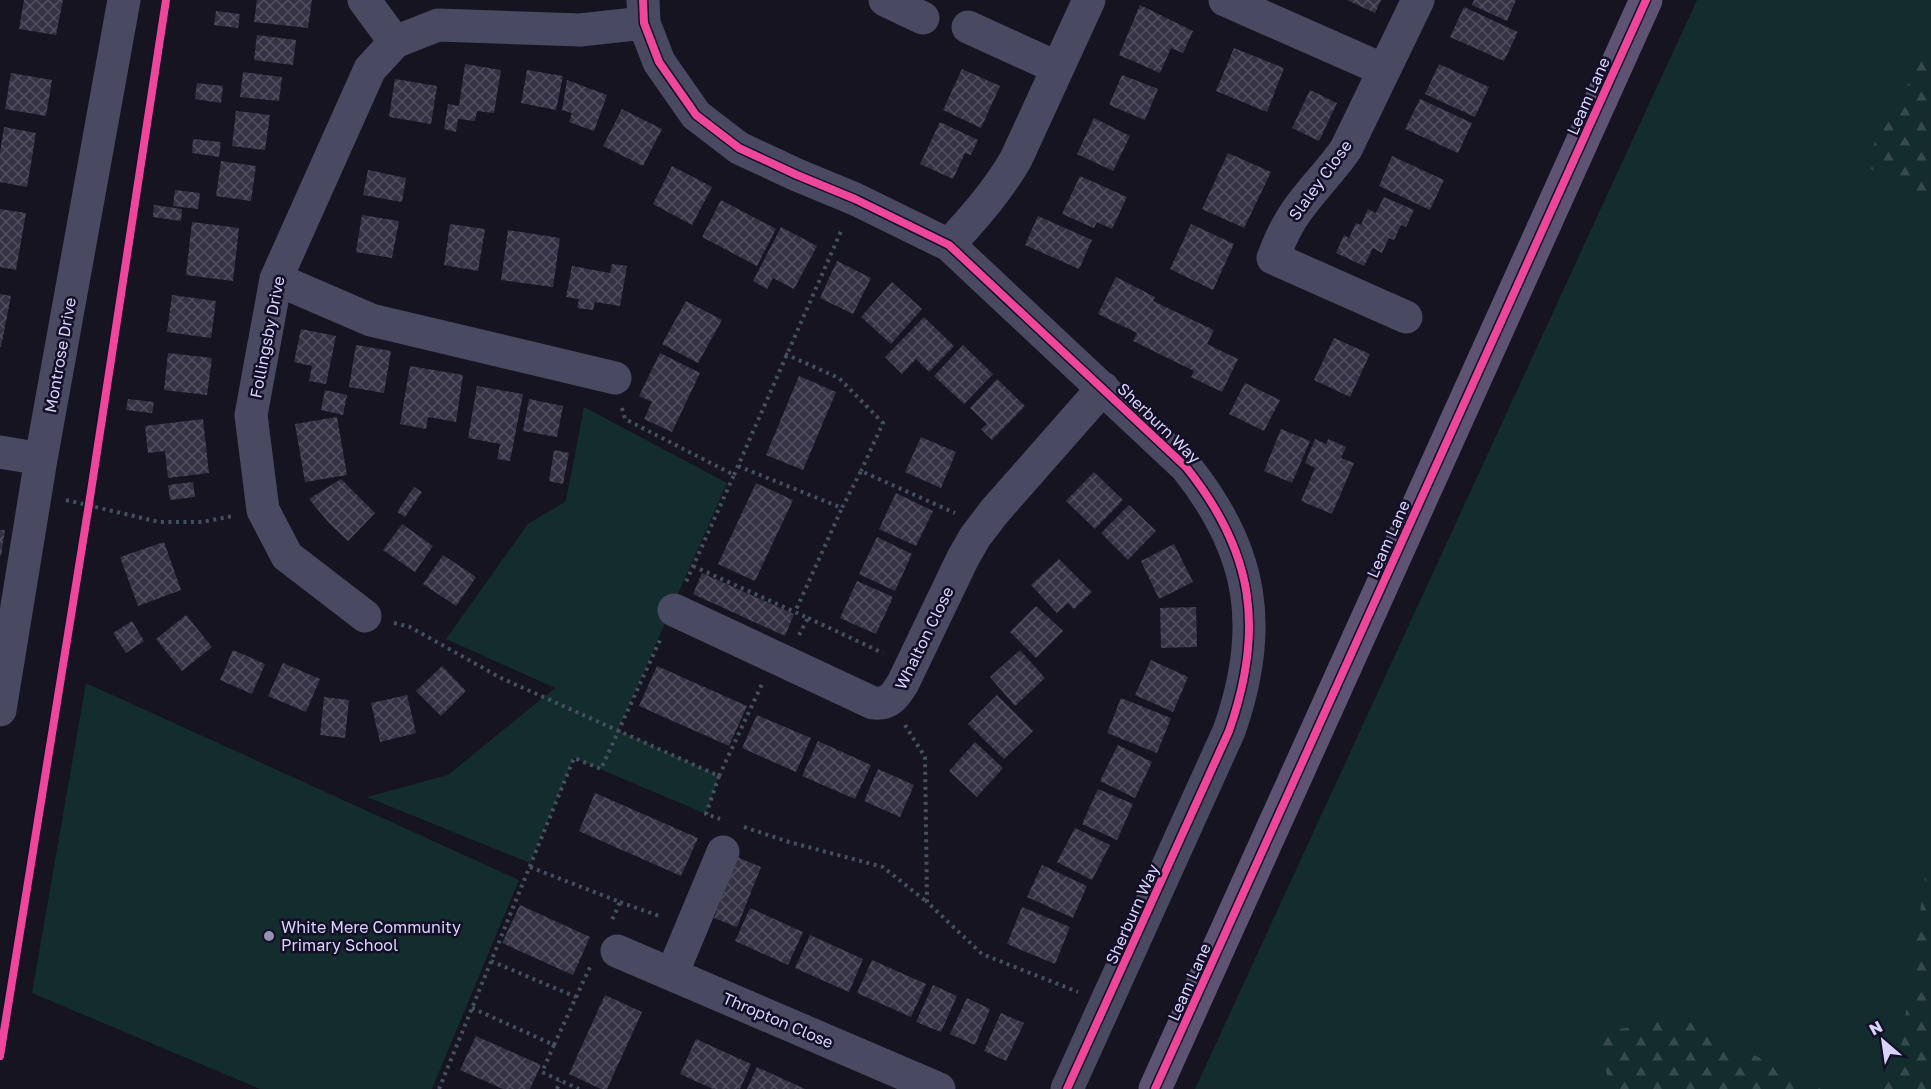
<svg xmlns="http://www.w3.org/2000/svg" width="1931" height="1089" viewBox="0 0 1931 1089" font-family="'Golos Text',sans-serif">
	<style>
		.green { fill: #132c2d }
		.forest { fill: url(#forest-firs) }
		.building { fill: url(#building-cross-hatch) }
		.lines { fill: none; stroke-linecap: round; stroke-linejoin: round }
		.path { stroke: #44505f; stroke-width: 4; stroke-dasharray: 3 4.5; stroke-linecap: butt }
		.minor { stroke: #4a4962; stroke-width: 33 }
		.major { stroke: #5e5373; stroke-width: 33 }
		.cycleway-casing { stroke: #130f26; stroke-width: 11 }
		.cycleway { stroke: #ed469a; stroke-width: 8 }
		.poi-dot { fill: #9591b1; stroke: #130f26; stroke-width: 2 }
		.labels { text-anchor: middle; stroke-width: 5; stroke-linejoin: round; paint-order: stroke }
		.street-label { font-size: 16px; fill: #d9d4ff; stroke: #130f26 }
		.poi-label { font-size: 16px; fill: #d9d4ff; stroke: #130f26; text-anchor: start }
	</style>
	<defs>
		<pattern id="forest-firs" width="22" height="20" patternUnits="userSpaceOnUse" patternTransform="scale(1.5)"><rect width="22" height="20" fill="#132c2d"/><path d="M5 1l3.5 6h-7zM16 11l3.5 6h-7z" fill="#354a4c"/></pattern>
		<pattern id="building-cross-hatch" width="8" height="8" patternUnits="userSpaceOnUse" patternTransform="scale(1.5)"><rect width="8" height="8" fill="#343243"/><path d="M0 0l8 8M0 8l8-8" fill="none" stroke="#514f5f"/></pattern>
	</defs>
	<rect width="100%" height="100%" fill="#161421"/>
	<path class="green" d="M 1697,0 L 1931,0 L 1931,1089 L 1195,1089 Z
		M 584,407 L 727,483 L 618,730 L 719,776 L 706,814 L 574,758 L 530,863 L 367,797 L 448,775 L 555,688 L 446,639 L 528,524 L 566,501 Z
		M 86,683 L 519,880 L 432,1089 L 260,1089 L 32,993 Z"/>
	<path class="forest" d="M 1931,44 L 1931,204 L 1863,164 Z
		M 1931,834 L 1931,1089 L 1864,1089 L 1899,1061 Z
		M 1681,1018 L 1821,1089 L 1613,1089 L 1591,1034 Z"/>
	<path class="building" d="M 24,0 L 63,0 L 56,35 L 19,29 Z
		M 257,0 L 312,0 L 308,28 L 254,22 Z
		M 1347,0 L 1381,0 L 1375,13 Z
		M 1474,0 L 1516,0 L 1507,21 L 1472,5 Z
		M 1140,5 L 1193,31 L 1183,53 L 1171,48 L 1160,73 L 1119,55 Z
		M 1464,7 L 1518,32 L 1504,61 L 1450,37 Z
		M 216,11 L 240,14 L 238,28 L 214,25 Z
		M 257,35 L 296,40 L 293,65 L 254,60 Z
		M 1234,48 L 1284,68 L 1267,112 L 1216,91 Z
		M 465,64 L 501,70 L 494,113 L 477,111 L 475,121 L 458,119 L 456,132 L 444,129 L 448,104 L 459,106 Z
		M 1439,64 L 1489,87 L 1475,117 L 1425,94 Z
		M 962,69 L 1000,86 L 981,128 L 943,110 Z
		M 527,70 L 563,76 L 556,110 L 521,103 Z
		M 243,72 L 282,77 L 279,101 L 240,97 Z
		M 11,73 L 52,80 L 46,116 L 5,109 Z
		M 1122,75 L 1158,89 L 1145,120 L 1109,105 Z
		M 395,79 L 437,86 L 431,124 L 389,117 Z
		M 567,80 L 607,95 L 594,131 L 569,122 L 572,113 L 562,110 Z
		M 197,83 L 223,86 L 221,103 L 195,99 Z
		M 1310,90 L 1337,103 L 1319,141 L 1292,128 Z
		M 1420,99 L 1472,123 L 1458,153 L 1405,129 Z
		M 622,109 L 662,129 L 643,166 L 603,146 Z
		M 236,111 L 270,115 L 265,150 L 232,146 Z
		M 1094,118 L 1130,136 L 1113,171 L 1077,154 Z
		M 940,122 L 978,140 L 971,155 L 965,153 L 953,179 L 920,164 Z
		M 4,127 L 36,133 L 27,187 L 0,182 L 0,152 Z
		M 193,139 L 221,142 L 219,157 L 192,153 Z
		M 1228,153 L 1271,172 L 1244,228 L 1202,209 Z
		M 1392,156 L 1444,180 L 1430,210 L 1379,186 Z
		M 221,161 L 256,166 L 251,201 L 216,196 Z
		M 672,166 L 712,187 L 692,225 L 653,204 Z
		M 368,170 L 406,178 L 402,202 L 363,195 Z
		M 1080,176 L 1127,197 L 1112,229 L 1097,222 L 1094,228 L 1062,214 Z
		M 175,190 L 200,193 L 198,209 L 173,206 Z
		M 1384,197 L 1414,210 L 1406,227 L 1401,225 L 1394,240 L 1389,238 L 1382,253 L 1373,248 L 1364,266 L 1336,253 L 1344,235 L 1349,238 L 1356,223 L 1361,225 L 1368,209 L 1376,213 Z
		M 721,200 L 776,229 L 757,266 L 702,237 Z
		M 154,205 L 182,209 L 181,221 L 153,217 Z
		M 0,209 L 26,213 L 16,270 L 0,267 Z
		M 362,215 L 399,221 L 392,258 L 356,252 Z
		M 1038,216 L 1092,240 L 1079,269 L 1025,245 Z
		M 192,222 L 239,228 L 233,281 L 186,275 Z
		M 450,224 L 485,229 L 478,271 L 444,265 Z
		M 1191,224 L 1234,244 L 1213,290 L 1170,269 Z
		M 781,227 L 817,246 L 794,289 L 773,278 L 767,289 L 753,281 Z
		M 508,230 L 560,238 L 553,287 L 501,280 Z
		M 837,261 L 871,278 L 853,314 L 820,298 Z
		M 612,264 L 627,266 L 620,306 L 595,302 L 593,310 L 577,308 L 579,299 L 566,297 L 572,266 L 610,273 Z
		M 1116,277 L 1155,297 L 1153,301 L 1214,330 L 1207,344 L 1238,359 L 1222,392 L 1191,377 L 1194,371 L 1133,341 L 1137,333 L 1098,314 Z
		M 892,282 L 922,309 L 891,344 L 861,317 Z
		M 0,294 L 11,296 L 1,347 L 0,347 Z
		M 172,295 L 216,301 L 211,338 L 167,332 Z
		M 686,301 L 722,320 L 698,363 L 662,344 Z
		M 924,317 L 954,346 L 929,372 L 916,359 L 902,374 L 885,357 Z
		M 301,329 L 336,336 L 326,384 L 309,381 L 312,366 L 294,362 Z
		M 1334,338 L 1370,354 L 1350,397 L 1314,380 Z
		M 356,345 L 391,351 L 384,393 L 349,387 Z
		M 963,345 L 993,374 L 964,404 L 934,376 Z
		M 168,353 L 212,358 L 207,395 L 164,390 Z
		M 660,353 L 700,373 L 672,432 L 644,419 L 652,402 L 639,396 Z
		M 410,366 L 463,375 L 456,422 L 428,417 L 426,429 L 400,424 Z
		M 799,376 L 836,392 L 803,470 L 766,455 Z
		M 997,379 L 1025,406 L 992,440 L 981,429 L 987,424 L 970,408 Z
		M 1245,383 L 1280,400 L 1264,431 L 1229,414 Z
		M 477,386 L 523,394 L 510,461 L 497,459 L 500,444 L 468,438 Z
		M 325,390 L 347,395 L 343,415 L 321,410 Z
		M 128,399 L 154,402 L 152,413 L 126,410 Z
		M 529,399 L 563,406 L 557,437 L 523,431 Z
		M 337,417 L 347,475 L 305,482 L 295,424 Z
		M 203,419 L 209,473 L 168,478 L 165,451 L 148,453 L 145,426 Z
		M 1281,429 L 1310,441 L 1292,483 L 1264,471 Z
		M 921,437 L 956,452 L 941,488 L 905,472 Z
		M 1315,439 L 1326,444 L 1328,439 L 1346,447 L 1341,458 L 1354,463 L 1332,514 L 1301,501 L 1315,468 L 1305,463 Z
		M 554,450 L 569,453 L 563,484 L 549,481 Z
		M 1094,472 L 1123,500 L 1095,529 L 1066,501 Z
		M 341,479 L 375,513 L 348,541 L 329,523 L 309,499 Z
		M 193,482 L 195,497 L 170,500 L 168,485 Z
		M 756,483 L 793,500 L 755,581 L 718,564 Z
		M 414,487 L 422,492 L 405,517 L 397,512 Z
		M 896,493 L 933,511 L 916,546 L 879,529 Z
		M 1129,505 L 1156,531 L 1128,560 L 1101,533 Z
		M 402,524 L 433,546 L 415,572 L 383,550 Z
		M 0,530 L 5,530 L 1,556 L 0,556 Z
		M 877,537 L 912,554 L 895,591 L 859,574 Z
		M 164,542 L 181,590 L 138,606 L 120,557 Z
		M 1174,544 L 1193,582 L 1159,599 L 1141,561 Z
		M 443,555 L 476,577 L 456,606 L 423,584 Z
		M 1059,559 L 1092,592 L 1074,609 L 1068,603 L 1057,613 L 1031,585 Z
		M 702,573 L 794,614 L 785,636 L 693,594 Z
		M 857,581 L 893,597 L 876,634 L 840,618 Z
		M 1036,606 L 1063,631 L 1036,658 L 1010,632 Z
		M 1196,607 L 1197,647 L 1161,648 L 1160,608 Z
		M 186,615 L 212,647 L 182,671 L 156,639 Z
		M 132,621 L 144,641 L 126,653 L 113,633 Z
		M 233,650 L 265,664 L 252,694 L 220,680 Z
		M 1020,650 L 1045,678 L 1015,706 L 990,677 Z
		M 1151,660 L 1188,677 L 1173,712 L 1135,695 Z
		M 283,663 L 320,679 L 306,712 L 268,696 Z
		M 442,666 L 466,691 L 441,716 L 416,691 Z
		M 657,666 L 747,706 L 729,746 L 639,706 Z
		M 407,695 L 416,733 L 380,742 L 371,703 Z
		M 997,695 L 1033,731 L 1004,759 L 968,724 Z
		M 324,697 L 349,700 L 345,738 L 320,735 Z
		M 1121,698 L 1171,718 L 1157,753 L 1107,733 Z
		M 757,715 L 811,738 L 796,772 L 742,748 Z
		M 818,741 L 871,765 L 855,799 L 802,776 Z
		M 975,742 L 1003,768 L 977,797 L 949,771 Z
		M 1118,745 L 1152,762 L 1135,798 L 1100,781 Z
		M 878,769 L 914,785 L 900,817 L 864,801 Z
		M 1098,789 L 1133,804 L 1117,840 L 1082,824 Z
		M 595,793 L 698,838 L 681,876 L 579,831 Z
		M 1075,828 L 1110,845 L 1092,880 L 1057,862 Z
		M 737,857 L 761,867 L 737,927 L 714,918 Z
		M 1042,865 L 1087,886 L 1073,918 L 1027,897 Z
		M 520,905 L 590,937 L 573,975 L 502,943 Z
		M 1022,907 L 1070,927 L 1055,964 L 1007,944 Z
		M 750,908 L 803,932 L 788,965 L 735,941 Z
		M 810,935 L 863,959 L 849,992 L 795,968 Z
		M 872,960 L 926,984 L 911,1017 L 857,993 Z
		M 933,985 L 957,996 L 941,1032 L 916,1022 Z
		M 605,995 L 642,1012 L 607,1089 L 601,1089 L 569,1074 Z
		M 967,998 L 990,1009 L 975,1045 L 950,1034 Z
		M 1001,1013 L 1024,1023 L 1006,1061 L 984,1051 Z
		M 476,1036 L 541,1065 L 530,1089 L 503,1089 L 460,1070 Z
		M 696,1039 L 751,1064 L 740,1089 L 713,1089 L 680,1074 Z
		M 757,1067 L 783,1079 L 805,1089 L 747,1089 Z"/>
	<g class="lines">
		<path class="path" d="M 785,354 L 839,378 L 883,423 L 861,471
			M 622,408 L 625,419 L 734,475 L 686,582
			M 738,466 L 842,508 L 861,471 L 955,513
			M 734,475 L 842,229
			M 66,500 L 159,522 L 202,522 L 233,516
			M 693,566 L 795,612
			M 808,618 L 883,653
			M 394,623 L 410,627 L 501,678 L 719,776 L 706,814 L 720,819
			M 799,635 L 808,618 L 795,612 L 842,508
			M 905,725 L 925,757 L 927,902 L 982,954 L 1078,992
			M 719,776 L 762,684
			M 744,827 L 789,842 L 883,867 L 927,902
			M 530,867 L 620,902 L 612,920
			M 620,902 L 662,917
			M 491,961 L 576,997
			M 472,1008 L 554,1045 L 542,1072 L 579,1089
			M 554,1045 L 590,967
			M 439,1089 L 574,758 L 601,769 L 661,638
			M 557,1089 L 560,1081"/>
		<path class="minor" d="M 364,0 L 395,42
			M 643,0 L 644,23 L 659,62 L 696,115 L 739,148 L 797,175 L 855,199 L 949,245 L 1186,467 C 1254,552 1265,629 1229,731 L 1067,1089
			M 885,0 L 923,18
			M 1225,0 L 1384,70
			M 968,27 L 1058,68
			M 949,245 C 974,217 997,192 1016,159 L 1089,0
			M 276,279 L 371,320 L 615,378
			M 1406,317 L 1273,258 C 1279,242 1286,226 1296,212 C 1311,190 1331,171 1346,149 L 1418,0
			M 0,452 L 41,459
			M 674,610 L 873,703 C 889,705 895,696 903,683 L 963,558 L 975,537 L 994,512 L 1103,388
			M 365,616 L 287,556 L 263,510 L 251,415 L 276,279 L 370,69 L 395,42 L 438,25 L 580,30 L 644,23
			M 0,710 L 41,459 L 124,0
			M 617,951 L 939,1089
			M 672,974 L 723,852"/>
		<path class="major" d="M 1155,1089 L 1646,0"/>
		<defs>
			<path id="cycleway" d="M 643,0 L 644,23 L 659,62 L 696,115 L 739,148 L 797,175 L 855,199 L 949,245 L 1186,467 C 1254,552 1265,629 1229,731 L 1067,1089
				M 0,1056 L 89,504 L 166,0
				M 1155,1089 L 1646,0"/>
		</defs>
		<use href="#cycleway" class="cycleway-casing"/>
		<use href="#cycleway" class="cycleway"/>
	</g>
	<circle class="poi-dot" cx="269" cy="936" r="6"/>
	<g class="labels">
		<g class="street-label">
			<text transform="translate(1588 96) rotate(-66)" y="6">Leam Lane</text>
			<text transform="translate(1320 180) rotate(-54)" y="6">Slaley Close</text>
			<text transform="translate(267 337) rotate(-79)" y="6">Follingsby Drive</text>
			<text transform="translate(60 355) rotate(-80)" y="6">Montrose Drive</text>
			<text transform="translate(1159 423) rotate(44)" y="6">Sherburn Way</text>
			<text transform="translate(1388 539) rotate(-66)" y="6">Leam Lane</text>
			<text transform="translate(924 638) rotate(-64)" y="6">Whalton Close</text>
			<text transform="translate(1132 914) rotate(-66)" y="6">Sherburn Way</text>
			<text transform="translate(1189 982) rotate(-66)" y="6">Leam Lane</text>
			<text transform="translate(778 1020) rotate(23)" y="6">Thropton Close</text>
		</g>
		<g class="poi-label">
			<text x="281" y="933">White Mere Community<tspan x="281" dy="18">Primary School</tspan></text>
		</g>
	</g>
	<g transform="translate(1883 1041) rotate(331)" stroke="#130f26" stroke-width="4.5" paint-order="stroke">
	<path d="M0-4.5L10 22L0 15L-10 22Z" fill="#d9d4ff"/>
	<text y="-9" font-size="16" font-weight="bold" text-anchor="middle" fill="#d9d4ff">N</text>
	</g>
</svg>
